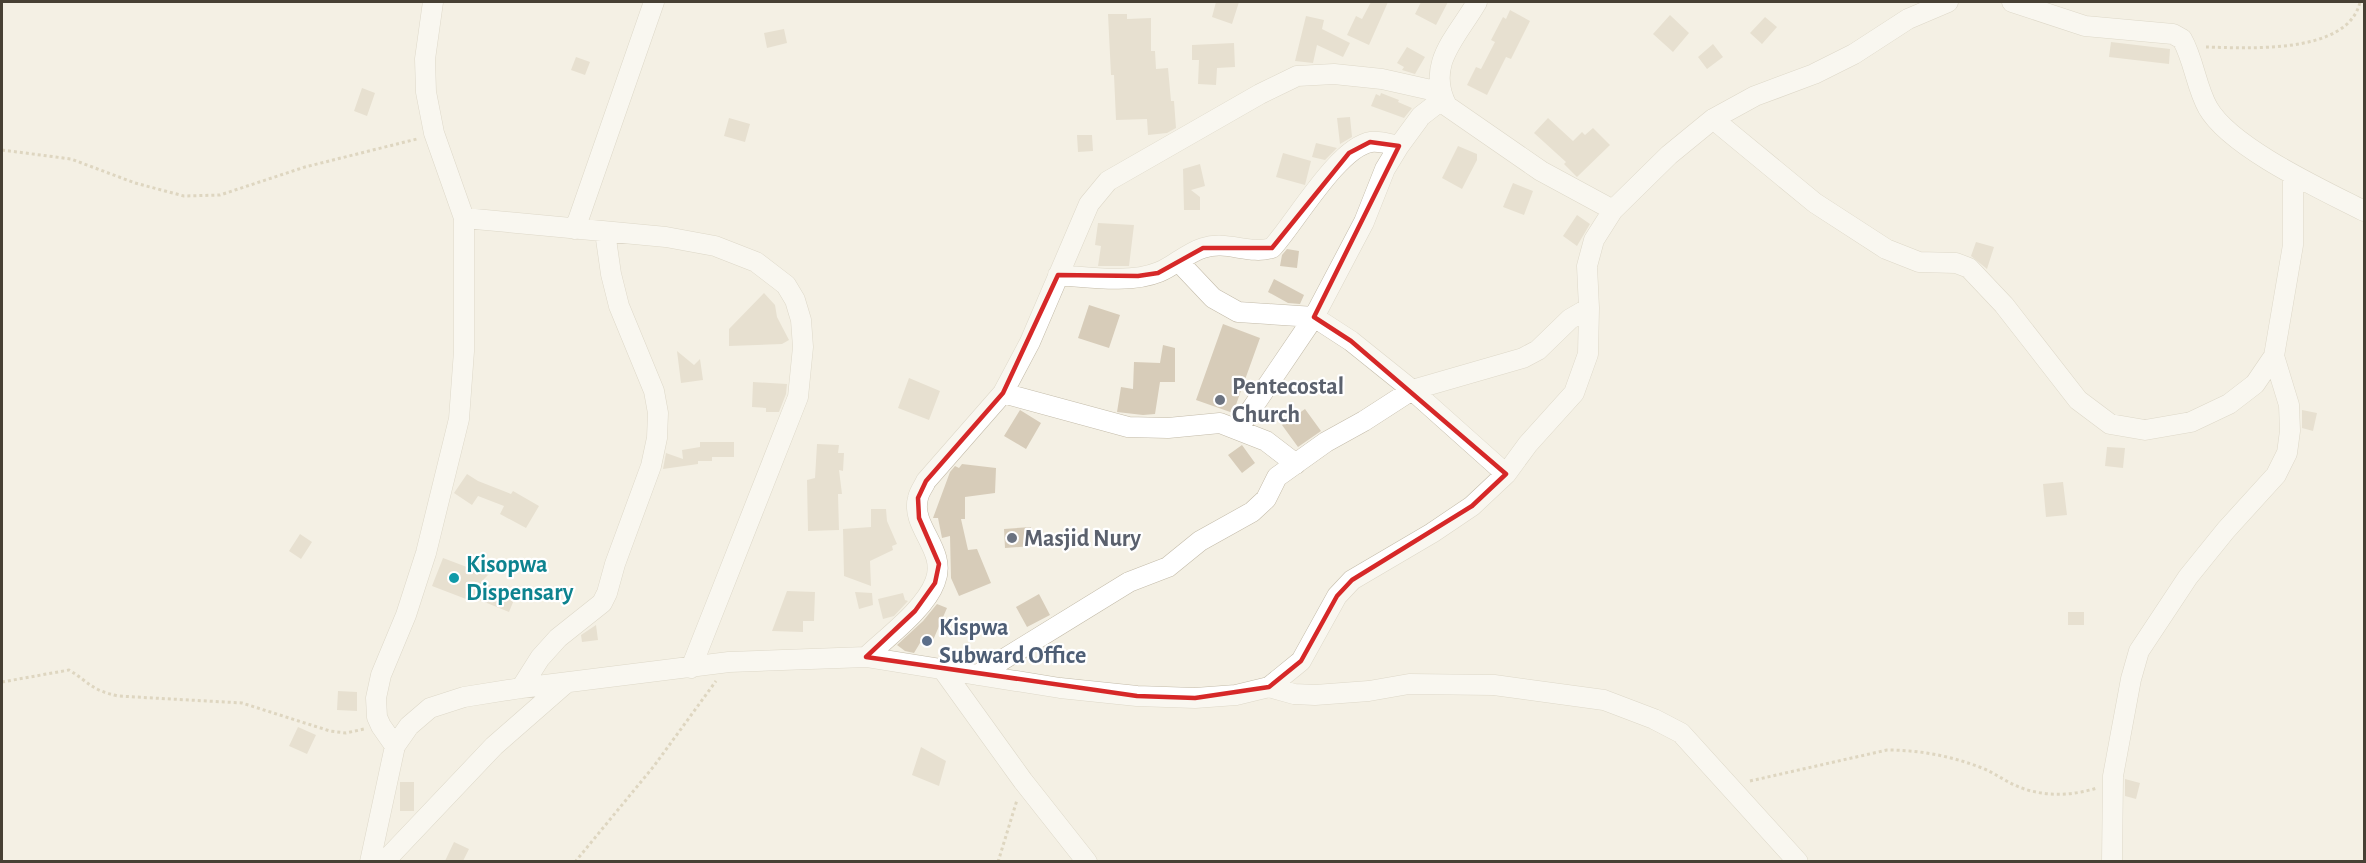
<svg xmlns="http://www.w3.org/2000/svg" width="2366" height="863" viewBox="0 0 2366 863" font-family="'Alegreya Sans',sans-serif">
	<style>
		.building { fill: #d7ccb9 }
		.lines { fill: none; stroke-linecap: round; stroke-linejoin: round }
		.minor-casing { stroke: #c3bba9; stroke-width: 21 }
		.path { stroke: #c3b596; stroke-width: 3; stroke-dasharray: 3 3; stroke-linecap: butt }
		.minor { stroke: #fff; stroke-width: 20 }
		.marked { fill: none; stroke: #d62828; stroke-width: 4.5; stroke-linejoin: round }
		.worship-dot { fill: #6b7280; stroke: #fff; stroke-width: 2 }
		.culture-dot { fill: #0f9aa8; stroke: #fff; stroke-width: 2 }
		.service-dot { fill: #5c6f8a; stroke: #fff; stroke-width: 2 }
		.labels { text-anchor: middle; stroke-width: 4.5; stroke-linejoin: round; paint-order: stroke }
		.worship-label { font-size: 24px; font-weight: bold; fill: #5b616d; stroke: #fff; text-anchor: start }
		.culture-label { font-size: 24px; font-weight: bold; fill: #0d838f; stroke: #fff; text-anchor: start }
		.service-label { font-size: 24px; font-weight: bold; fill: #4e5e75; stroke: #fff; text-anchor: start }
	</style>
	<rect width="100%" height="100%" fill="#f4f0e4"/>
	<path class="building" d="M 1216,2 L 1239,2 L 1232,24 L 1212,17 Z
		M 1371,2 L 1388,2 L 1369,45 L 1347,35 L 1356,16 L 1362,19 Z
		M 1421,2 L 1448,2 L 1436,25 L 1415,14 Z
		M 1510,10 L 1530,21 L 1511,59 L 1506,57 L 1487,95 L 1467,85 L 1476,67 L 1481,69 L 1495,42 L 1491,40 L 1503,17 L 1506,19 Z
		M 1108,14 L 1127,14 L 1127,19 L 1151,18 L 1151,51 L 1155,51 L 1156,69 L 1168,68 L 1171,101 L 1174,101 L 1176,128 L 1167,133 L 1148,135 L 1147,119 L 1116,120 L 1114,75 L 1111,75 Z
		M 1670,15 L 1689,33 L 1673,52 L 1653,34 Z
		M 1306,16 L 1324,20 L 1322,29 L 1350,43 L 1343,57 L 1317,45 L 1313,63 L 1295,61 Z
		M 1765,17 L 1777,27 L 1762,44 L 1750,33 Z
		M 784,29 L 787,43 L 767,48 L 764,33 Z
		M 2111,42 L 2170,49 L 2169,64 L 2109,57 Z
		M 1234,43 L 1235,67 L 1217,68 L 1216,85 L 1198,84 L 1199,60 L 1192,60 L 1192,45 Z
		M 1713,44 L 1723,57 L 1707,69 L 1698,57 Z
		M 1407,47 L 1425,57 L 1415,74 L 1402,70 L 1404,67 L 1397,63 Z
		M 576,57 L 590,62 L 585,75 L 571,70 Z
		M 362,88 L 375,93 L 367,116 L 354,111 Z
		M 1381,93 L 1399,100 L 1398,102 L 1412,108 L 1404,118 L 1371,106 L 1376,94 L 1380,96 Z
		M 1350,117 L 1352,137 L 1340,144 L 1337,118 Z
		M 729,118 L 750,124 L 745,142 L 724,136 Z
		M 1548,118 L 1573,141 L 1582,132 L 1585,135 L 1593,128 L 1610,145 L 1577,177 L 1564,164 L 1566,162 L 1534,133 Z
		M 1077,135 L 1092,135 L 1093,151 L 1078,152 Z
		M 1316,143 L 1337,148 L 1325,160 L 1312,157 Z
		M 1458,146 L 1477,154 L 1477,160 L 1462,189 L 1442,178 Z
		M 1283,153 L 1311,161 L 1305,185 L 1276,177 Z
		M 1200,164 L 1205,186 L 1191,190 L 1200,197 L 1200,210 L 1184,210 L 1183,169 Z
		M 1513,183 L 1533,191 L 1524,215 L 1503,207 Z
		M 1577,215 L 1590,224 L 1577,246 L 1563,236 Z
		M 1098,223 L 1134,225 L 1129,266 L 1098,266 L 1101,246 L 1095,245 Z
		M 1976,242 L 1994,247 L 1987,269 L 1971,256 Z
		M 1287,249 L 1299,251 L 1297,268 L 1280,266 L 1282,255 Z
		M 1274,279 L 1304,295 L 1300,304 L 1288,303 L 1268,292 Z
		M 764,293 L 775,305 L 777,317 L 789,340 L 782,344 L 729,346 L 729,329 Z
		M 1089,305 L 1120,315 L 1109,348 L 1078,338 Z
		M 1223,324 L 1260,338 L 1233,413 L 1196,400 Z
		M 1163,345 L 1175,348 L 1175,382 L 1160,382 L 1155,414 L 1143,415 L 1117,412 L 1121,387 L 1133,389 L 1134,362 L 1160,363 Z
		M 677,351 L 694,365 L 700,359 L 703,380 L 681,383 Z
		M 909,378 L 940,391 L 929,420 L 898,408 Z
		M 753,382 L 787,384 L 786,394 L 779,412 L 766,412 L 766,408 L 752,407 Z
		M 1305,409 L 1321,431 L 1298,447 L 1282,425 Z
		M 1020,410 L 1041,423 L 1026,449 L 1004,436 Z
		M 2302,410 L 2317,413 L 2313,431 L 2302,428 Z
		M 700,442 L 734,442 L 734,457 L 712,457 L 712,461 L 698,461 L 698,464 L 663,469 L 666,453 L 683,459 L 682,450 L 700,447 Z
		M 817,444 L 839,445 L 838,453 L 844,453 L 843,471 L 839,470 L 842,494 L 838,494 L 839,530 L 808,531 L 807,480 L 815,478 Z
		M 1242,445 L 1255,463 L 1242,473 L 1228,455 Z
		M 2107,447 L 2125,448 L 2123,468 L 2105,466 Z
		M 962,464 L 996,468 L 995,493 L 965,497 L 965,519 L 961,519 L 968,550 L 977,549 L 991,583 L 959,596 L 951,578 L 950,536 L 942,538 L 938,518 L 933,518 L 950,472 L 955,466 L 959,468 Z
		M 467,474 L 478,481 L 511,494 L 513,491 L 539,506 L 526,528 L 500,514 L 504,506 L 478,496 L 472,505 L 454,493 Z
		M 2063,482 L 2067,515 L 2046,517 L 2043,484 Z
		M 871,509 L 886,509 L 887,521 L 897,544 L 892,546 L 893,550 L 870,561 L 871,586 L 844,576 L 843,529 L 871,527 Z
		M 1031,527 L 1032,546 L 1005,548 L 1004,529 Z
		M 300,534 L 312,542 L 301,559 L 289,551 Z
		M 443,558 L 488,575 L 481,582 L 516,595 L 509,612 L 467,595 L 466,599 L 432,586 Z
		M 787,591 L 815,592 L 814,621 L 803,621 L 803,632 L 772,631 Z
		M 855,592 L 872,593 L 873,605 L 859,609 Z
		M 903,593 L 905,600 L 908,601 L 894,616 L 883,619 L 878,599 Z
		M 1039,594 L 1050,615 L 1027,627 L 1016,607 Z
		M 937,604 L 947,608 L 930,647 L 920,643 L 914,653 L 905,651 L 897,645 L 923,621 Z
		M 2068,612 L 2084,612 L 2084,625 L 2068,625 Z
		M 596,625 L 598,640 L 582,642 L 581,635 Z
		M 338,691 L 357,692 L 357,711 L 337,710 Z
		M 298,727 L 316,735 L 307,754 L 289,746 Z
		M 921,747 L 946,761 L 939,786 L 912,775 Z
		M 2125,779 L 2140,783 L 2136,799 L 2125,796 Z
		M 400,782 L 414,782 L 414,811 L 400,811 Z
		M 454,842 L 469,849 L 463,861 L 445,861 Z"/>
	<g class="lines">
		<defs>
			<path id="minor" d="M 1477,2 C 1457,37 1425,64 1447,106 L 1541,171 L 1613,210
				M 2012,2 L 2085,26 L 2173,34 L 2182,39 C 2194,60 2196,87 2208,108 C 2231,148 2323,190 2364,211
				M 1713,119 L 1815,203 L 1886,249 L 1919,262 L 1956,263 L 1969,268 L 2004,305 L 2078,400 L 2110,424 L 2145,430 L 2191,422 L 2229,404 L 2255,384 L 2274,356 L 2293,245 L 2293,176
				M 464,218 L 666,237 L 715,246 L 756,262 L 786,285 L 795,300 L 801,320 L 803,347 L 798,397 L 691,668
				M 575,229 L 654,2
				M 1178,261 L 1213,298 L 1238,312 L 1314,317 L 1351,341 L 1412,390 L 1506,474
				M 1058,275 C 1088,277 1130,284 1159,272 C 1174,266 1187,253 1203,248 C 1227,240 1249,255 1272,248 C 1295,223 1338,147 1371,142 C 1380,141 1390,144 1399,146
				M 1003,393 L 1128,427 L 1168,428 L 1220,423 L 1266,441 L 1296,464
				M 1238,429 L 1314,317 L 1364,222 L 1385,169 L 1399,146 L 1421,116 L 1443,99
				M 866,657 C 887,637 925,609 935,582 C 948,550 910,527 918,498 C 919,492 924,486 926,481 L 1003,393 L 1030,342 L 1089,204 L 1108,181 L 1260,94 L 1297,76 L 1334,74 L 1382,79 L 1440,92
				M 943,670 L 1023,781 L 1087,862
				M 978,675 L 1129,582 L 1168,567 L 1200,541 L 1252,512 L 1266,499 L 1277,477 L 1326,442 L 1364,421 L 1412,390 L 1523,358 L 1538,350 L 1570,319 L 1589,308
				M 1269,687 L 1294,694 L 1315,695 L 1369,691 L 1409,684 L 1494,685 L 1604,700 L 1654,719 L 1681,733 L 1798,862
				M 521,688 L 540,658 L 558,638 L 602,603 L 607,593 L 615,564 L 651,466 L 657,438 L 658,413 L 654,391 L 619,306 L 611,274 L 605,232
				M 395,746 L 381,726 L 377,717 L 376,698 L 381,675 L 406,615 L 426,553 L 459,419 L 464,351 L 464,218 L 434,133 L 426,92 L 425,59 L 433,2
				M 370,862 L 395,746 L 409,726 L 430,708 L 464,697 L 521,688 L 729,662 L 866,657 L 1060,688 L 1137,696 L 1195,698 L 1236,695 L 1269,687 L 1301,661 L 1337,596 L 1352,580 L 1432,533 L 1472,506 L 1506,474 L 1528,444 L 1574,393 L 1588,354 L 1589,308 L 1587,266 L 1594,240 L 1613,210 L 1669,155 L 1713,119 L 1755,96 L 1814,74 L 1854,54 L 1908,19 L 1948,2
				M 384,862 L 494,746 L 566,683
				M 2112,862 L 2113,776 L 2131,679 L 2139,651 L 2188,577 L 2226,530 L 2276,475 L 2287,453 L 2290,431 L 2289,405 L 2274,356"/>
		</defs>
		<use href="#minor" class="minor-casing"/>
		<path class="path" d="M 2206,47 C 2247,48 2348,55 2360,2
			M 2,150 L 71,159 L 135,183 L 184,196 L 220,195 L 305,167 L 417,139
			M 2,682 L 69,670 C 90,683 91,690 118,696 L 242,703 L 330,731 L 346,733 L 364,729
			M 1750,781 L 1887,750 C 1920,750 1951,756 1982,768 C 1995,773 2006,782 2019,787 C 2044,797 2072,796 2097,788
			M 575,862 L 654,766 L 716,681
			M 998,862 L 1017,800"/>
		<use href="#minor" class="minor"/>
	</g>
	<path d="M0 0H2366V863H0ZM 1370,142 L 1399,146 L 1314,317 L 1351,341 L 1506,474 L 1472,506 L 1352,580 L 1337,596 L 1301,661 L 1269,687 L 1195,698 L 1137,696 L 866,657 L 915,611 L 935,583 L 939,564 L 919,518 L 918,498 L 926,481 L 1003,393 L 1058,275 L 1138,276 L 1158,273 L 1203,248 L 1272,248 L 1349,153 Z" fill="#f4f0e4" fill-opacity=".55" fill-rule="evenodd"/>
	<path class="marked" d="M 1370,142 L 1399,146 L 1314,317 L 1351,341 L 1506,474 L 1472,506 L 1352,580 L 1337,596 L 1301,661 L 1269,687 L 1195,698 L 1137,696 L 866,657 L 915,611 L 935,583 L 939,564 L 919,518 L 918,498 L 926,481 L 1003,393 L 1058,275 L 1138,276 L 1158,273 L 1203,248 L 1272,248 L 1349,153 Z"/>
	<g class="worship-dot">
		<circle cx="1220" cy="400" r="6"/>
		<circle cx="1012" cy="538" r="6"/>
	</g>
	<circle class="culture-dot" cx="454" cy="578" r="6"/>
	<circle class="service-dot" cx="927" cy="641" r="6"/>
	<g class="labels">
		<g class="worship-label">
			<text x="1232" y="394">Pentecostal<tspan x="1232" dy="28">Church</tspan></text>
			<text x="1024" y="546">Masjid Nury</text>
		</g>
		<g class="culture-label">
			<text x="466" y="572">Kisopwa<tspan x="466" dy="28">Dispensary</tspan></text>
		</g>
		<g class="service-label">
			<text x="939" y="635">Kispwa<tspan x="939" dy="28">Subward Office</tspan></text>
		</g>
	</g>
	<rect width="2366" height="863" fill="none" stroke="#474034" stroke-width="6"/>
</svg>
